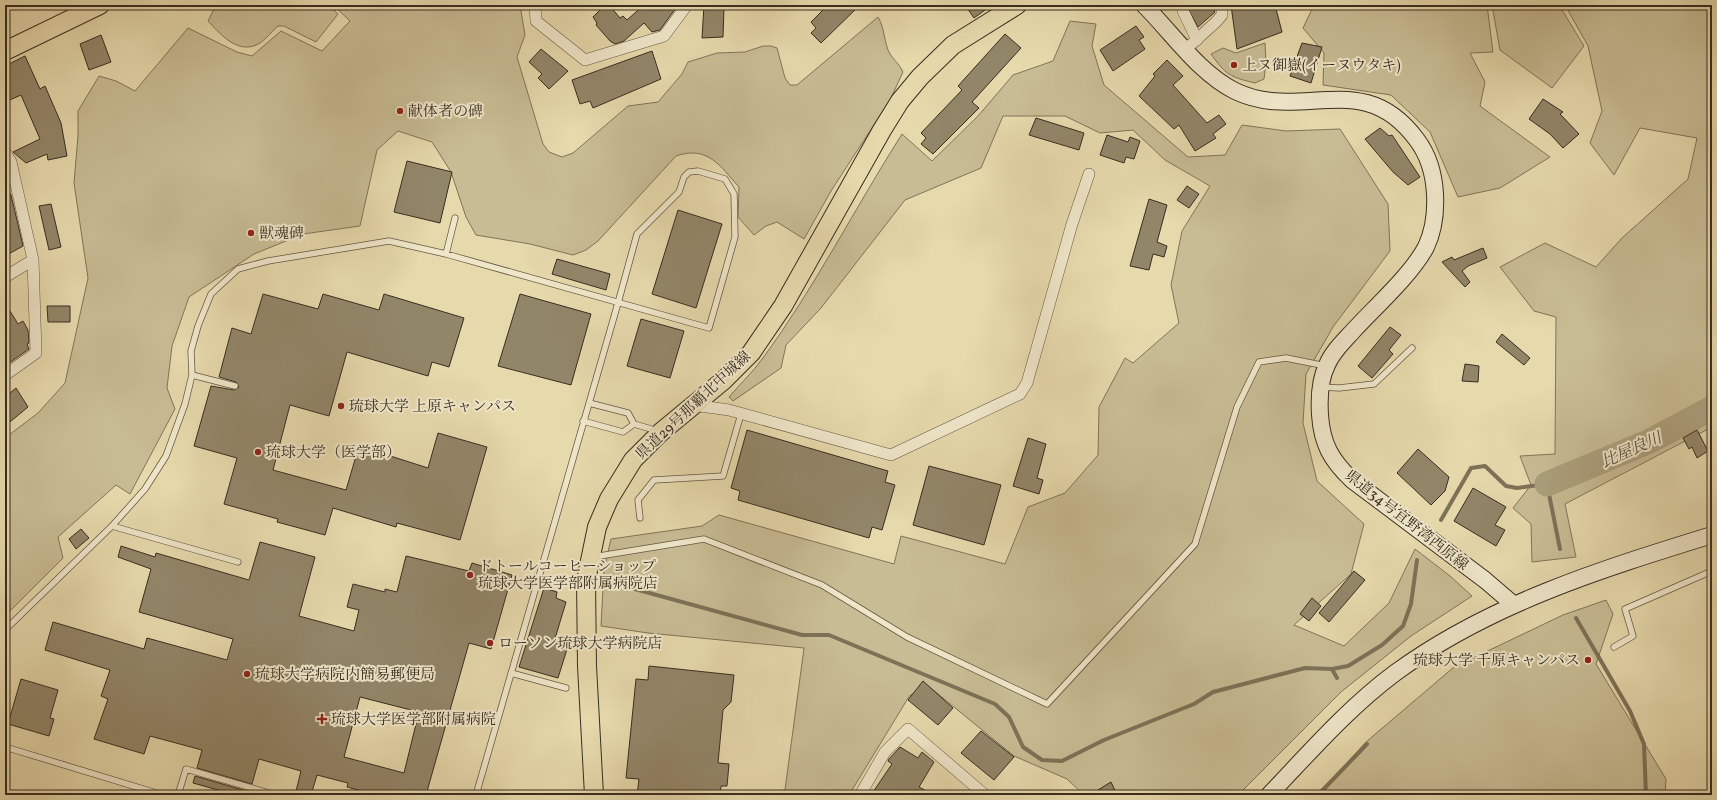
<svg xmlns="http://www.w3.org/2000/svg" width="1717" height="800" viewBox="0 0 1717 800" font-family="Vollkorn,'Noto Serif JP',serif">
	<style>
		.green { fill: #c8bc94; stroke: #80745a }
		.lines { fill: none; stroke-linecap: round; stroke-linejoin: round }
		.stream { stroke: #7d7157; stroke-width: 4 }
		.river { stroke: #ab9f7c; stroke-width: 25 }
		.building { fill: #928669; stroke: #382d20; fill-rule: evenodd }
		.service-casing { stroke: #645843; stroke-width: 7 }
		.minor-casing { stroke: #645843; stroke-width: 12 }
		.secondary-casing { stroke: #382d20; stroke-width: 18 }
		.primary-casing { stroke: #382d20; stroke-width: 20 }
		.service { stroke: #efe6c9; stroke-width: 5.5 }
		.minor { stroke: #efe6c9; stroke-width: 11 }
		.secondary { stroke: #efe6c9; stroke-width: 16 }
		.primary { stroke: #e6d9ac; stroke-width: 18 }
		.poi-dot { fill: #8f2418; stroke: #efe6c9; stroke-width: 1.5 }
		.labels { text-anchor: middle; stroke-width: 4; stroke-linejoin: round; paint-order: stroke }
		.poi-label { font-size: 15px; fill: #382d20; stroke: #efe6c9; text-anchor: start }
		.street-label { font-size: 15px; fill: #382d20; stroke: #efe6c9 }
		.water-label { font-size: 16px; font-style: italic; fill: #554a37; stroke: #efe6c9 }
	</style>
	<rect width="100%" height="100%" fill="#e6d9ac"/>
	<filter id="stains"><feTurbulence type="fractalNoise" baseFrequency=".005" numOctaves="4"/><feColorMatrix values="0 0 0 0 .2 0 0 0 0 .09 0 0 0 0 .02 0 0 0 .5 -.17"/></filter>
	<radialGradient id="worn" r=".72"><stop offset=".6" stop-color="#630" stop-opacity="0"/><stop offset="1" stop-color="#630" stop-opacity=".3"/></radialGradient>
	<path class="green" d="M 216,5 L 329,5 L 338,14 L 316,42 L 284,26 L 278,26 C 272,31 267,38 260,43 C 239,56 221,35 208,21 Z
		M 333,5 L 520,5 L 525,35 L 517,57 L 543,144 L 549,152 L 562,157 L 573,153 L 628,106 L 658,102 L 682,74 L 688,62 L 717,53 L 745,52 L 763,46 L 771,46 L 777,48 L 785,78 L 790,85 L 797,85 L 878,17 C 885,28 884,44 890,54 C 894,60 900,65 903,72 L 890,100 L 831,191 L 804,239 L 777,222 L 766,226 L 754,235 L 738,217 L 739,187 C 720,166 708,145 676,156 L 598,241 L 586,250 L 573,255 L 530,244 L 476,235 L 466,217 L 451,172 L 432,142 L 398,131 L 377,150 L 360,226 L 303,234 L 254,254 L 189,297 L 172,346 L 167,388 L 175,409 L 130,494 L 116,485 L 58,537 L 63,558 L 5,616 L 5,438 L 38,413 L 65,383 L 88,278 L 74,183 L 78,136 L 78,111 L 99,76 L 116,81 L 135,91 L 188,28 L 237,52 L 252,56 L 281,31 L 322,51 L 350,21 Z
		M 1314,5 L 1487,5 L 1493,52 L 1470,53 L 1485,82 L 1480,106 L 1550,157 L 1500,188 L 1458,197 L 1430,132 L 1391,95 L 1323,85 L 1324,53 L 1303,28 Z
		M 1492,5 L 1559,5 L 1584,46 L 1552,88 L 1500,50 Z
		M 1565,5 L 1712,5 L 1712,427 L 1565,504 L 1576,557 L 1532,562 L 1531,524 L 1513,508 L 1531,485 L 1520,456 L 1555,454 L 1556,317 L 1534,311 L 1500,267 L 1545,243 L 1596,267 L 1622,238 L 1688,179 L 1697,138 L 1640,128 L 1614,175 L 1590,143 L 1602,111 L 1588,46 Z
		M 1070,21 L 1096,24 L 1092,46 L 1104,85 L 1188,157 L 1225,155 L 1242,125 L 1286,131 L 1340,129 L 1388,204 L 1390,251 L 1333,327 L 1306,374 L 1303,423 L 1317,481 L 1364,524 L 1351,574 L 1294,625 L 1344,646 L 1389,603 L 1415,549 L 1450,576 L 1472,596 L 1411,636 L 1341,692 L 1238,795 L 1084,795 L 1067,779 L 1014,756 L 932,689 L 910,695 L 849,795 L 757,795 L 757,793 L 785,790 L 804,648 L 648,633 L 601,626 L 604,569 L 611,539 L 702,526 L 719,515 L 894,564 L 901,536 L 1005,564 L 1028,507 L 1065,493 L 1098,455 L 1099,407 L 1125,358 L 1133,363 L 1179,323 L 1171,285 L 1182,231 L 1210,186 L 1165,160 L 1133,130 L 1100,133 L 1065,116 L 1003,116 L 981,168 L 905,200 L 821,308 L 786,345 L 781,368 L 733,401 L 729,397 C 740,384 753,372 763,358 C 815,287 855,208 902,134 L 932,161 L 978,116 L 1013,75 L 1053,61 Z
		M 1265,43 L 1266,63 L 1264,79 L 1255,83 C 1230,77 1226,75 1211,54 L 1223,48 L 1236,53 Z
		M 1606,600 L 1613,614 L 1596,664 L 1666,779 L 1665,795 L 1318,795 L 1366,742 L 1454,667 L 1563,615 Z"/>
	<g class="lines">
		<path class="stream" d="M 1441,520 L 1471,468 L 1485,466 L 1506,486 L 1517,488 L 1547,484 L 1560,549
			M 613,583 L 802,635 L 829,635 L 995,704 L 1009,717 L 1023,747 L 1042,760 L 1062,761 L 1104,740 L 1194,704 L 1213,692 L 1305,668 L 1332,669 L 1348,666 L 1382,645 L 1403,626 L 1411,604 L 1417,560
			M 1576,618 L 1630,711 L 1644,744 L 1646,795
			M 1332,669 L 1337,678
			M 1318,795 L 1367,744"/>
		<path class="river" d="M 1547,484 L 1648,442 L 1712,408"/>
	</g>
	<path class="building" d="M 605,5 L 609,5 L 620,18 L 623,16 L 627,20 L 644,5 L 678,5 L 660,30 L 652,32 L 644,23 L 624,41 L 615,44 L 610,41 L 596,25 L 597,23 L 593,17 Z
		M 704,5 L 717,5 L 724,8 L 723,37 L 702,38 Z
		M 828,5 L 860,5 L 821,43 L 811,33 L 816,28 L 811,22 Z
		M 965,5 L 992,5 L 974,18 Z
		M 1186,5 L 1212,5 L 1215,12 L 1198,27 Z
		M 1231,5 L 1275,5 L 1282,32 L 1237,49 Z
		M 1136,26 L 1144,37 L 1139,40 L 1145,49 L 1113,71 L 1100,50 Z
		M 1005,34 L 1021,48 L 972,102 L 979,108 L 933,154 L 921,144 L 926,138 L 921,133 L 962,90 L 958,86 Z
		M 101,35 L 111,62 L 89,70 L 80,44 Z
		M 1302,43 L 1322,47 L 1311,83 L 1290,76 Z
		M 541,49 L 568,71 L 549,89 L 538,78 L 542,74 L 529,62 Z
		M 652,51 L 661,79 L 593,108 L 590,101 L 580,104 L 572,80 Z
		M 25,56 L 40,89 L 45,86 L 61,123 L 67,156 L 48,160 L 47,154 L 26,163 L 13,152 L 40,139 L 21,95 L 5,102 L 5,66 Z
		M 1167,60 L 1183,76 L 1173,85 L 1207,123 L 1219,115 L 1226,124 L 1213,134 L 1216,138 L 1195,151 L 1179,125 L 1174,129 L 1139,96 L 1155,76 L 1153,74 Z
		M 1543,99 L 1563,112 L 1560,114 L 1579,134 L 1563,148 L 1550,134 L 1529,119 Z
		M 1036,118 L 1084,133 L 1079,150 L 1029,135 Z
		M 1380,128 L 1389,136 L 1392,135 L 1420,177 L 1408,185 L 1393,172 L 1365,139 Z
		M 1107,135 L 1128,142 L 1130,137 L 1140,141 L 1134,159 L 1126,157 L 1124,163 L 1100,155 Z
		M 407,161 L 452,172 L 440,223 L 394,212 Z
		M 5,185 L 11,195 L 23,246 L 5,256 Z
		M 1187,186 L 1199,194 L 1189,208 L 1177,200 Z
		M 1149,199 L 1167,205 L 1157,242 L 1167,246 L 1164,257 L 1153,254 L 1149,270 L 1130,266 Z
		M 51,204 L 61,247 L 49,250 L 39,206 Z
		M 678,210 L 722,224 L 696,308 L 652,294 Z
		M 1483,248 L 1487,258 L 1468,266 L 1462,271 L 1470,282 L 1465,287 L 1442,262 L 1452,257 L 1454,260 Z
		M 557,259 L 610,274 L 606,290 L 552,274 Z
		M 263,294 L 318,309 L 323,294 L 379,310 L 384,294 L 464,318 L 449,367 L 432,362 L 428,376 L 347,352 L 329,416 L 290,405 L 273,470 L 346,490 L 359,446 L 428,468 L 438,433 L 487,447 L 460,540 L 397,523 L 396,527 L 333,508 L 325,535 L 277,522 L 278,519 L 224,504 L 237,458 L 194,446 L 211,386 L 234,390 L 239,387 L 236,382 L 219,377 L 232,328 L 251,334 Z
		M 520,294 L 591,314 L 571,385 L 498,366 Z
		M 5,303 L 18,324 L 23,321 L 28,330 L 29,343 L 27,344 L 29,349 L 5,366 Z
		M 47,306 L 70,306 L 70,322 L 48,322 Z
		M 641,319 L 684,331 L 670,378 L 627,366 Z
		M 1390,327 L 1401,335 L 1389,350 L 1393,354 L 1372,378 L 1358,366 Z
		M 1502,334 L 1530,358 L 1524,365 L 1496,342 Z
		M 1465,364 L 1479,366 L 1478,382 L 1462,381 Z
		M 16,388 L 28,407 L 5,426 L 5,397 Z
		M 747,430 L 888,471 L 885,482 L 895,485 L 882,530 L 872,527 L 869,538 L 738,500 L 740,491 L 731,488 Z
		M 1697,430 L 1708,451 L 1697,458 L 1692,447 L 1689,449 L 1683,438 Z
		M 1028,438 L 1046,444 L 1037,478 L 1043,480 L 1039,494 L 1013,486 Z
		M 1418,449 L 1449,477 L 1445,491 L 1431,505 L 1397,473 Z
		M 929,466 L 1001,485 L 984,545 L 913,525 Z
		M 1473,488 L 1506,507 L 1495,525 L 1505,530 L 1496,546 L 1454,521 Z
		M 81,529 L 89,538 L 76,549 L 69,539 Z
		M 260,542 L 315,557 L 299,616 L 354,631 L 359,610 L 347,607 L 353,584 L 385,592 L 385,589 L 397,592 L 406,556 L 469,571 L 472,563 L 512,575 L 491,649 L 469,643 L 426,795 L 377,795 L 347,787 L 348,783 L 317,775 L 311,795 L 295,795 L 301,771 L 259,759 L 252,784 L 197,768 L 202,750 L 150,736 L 144,754 L 94,739 L 108,699 L 101,696 L 110,670 L 45,650 L 53,622 L 144,649 L 147,638 L 227,660 L 233,639 L 139,612 L 151,569 L 118,557 L 121,546 L 155,557 L 156,553 L 249,580 ZM 360,697 L 419,712 L 404,773 L 344,757 Z
		M 1354,571 L 1365,580 L 1329,622 L 1319,613 Z
		M 544,588 L 557,592 L 556,598 L 566,602 L 554,642 L 568,646 L 558,678 L 519,667 Z
		M 1312,598 L 1321,606 L 1309,621 L 1300,614 Z
		M 649,666 L 734,675 L 731,702 L 723,710 L 718,763 L 729,764 L 727,786 L 721,786 L 720,795 L 637,795 L 639,779 L 626,778 L 636,679 L 648,680 Z
		M 21,679 L 58,690 L 50,718 L 54,719 L 49,736 L 8,724 Z
		M 923,681 L 953,708 L 938,725 L 908,700 Z
		M 981,731 L 1014,757 L 994,780 L 961,753 Z
		M 900,747 L 918,758 L 922,752 L 934,762 L 919,787 L 934,795 L 871,795 L 892,764 L 888,761 L 889,759 Z
		M 195,776 L 250,792 L 249,795 L 236,795 L 193,783 Z
		M 1111,782 L 1117,795 L 1090,795 Z"/>
	<g class="lines">
		<defs>
			<path id="service" d="M 446,254 L 709,328 L 735,237 L 734,194 L 725,179 L 698,171 L 689,172 L 684,177 L 679,192 L 637,234 L 618,303 L 476,795
				M 192,375 L 235,386
				M 1322,387 L 1339,388 L 1374,384 L 1412,348
				M 589,403 L 628,413 L 634,424
				M 583,421 L 623,432 L 634,424 L 658,431
				M 640,518 L 638,500 L 654,480 L 723,476 L 741,414
				M 112,526 L 238,562
				M 593,557 L 704,539 L 822,585 L 907,637 L 1047,704 L 1195,544 L 1237,407 L 1259,362 L 1286,358 L 1326,366
				M 5,630 L 112,526 L 145,489 L 166,456 L 185,404 L 192,375 L 191,351 L 198,326 L 211,294 L 238,269 L 268,261 L 389,241 L 446,254 L 455,218
				M 1614,647 L 1633,636 L 1625,609 L 1712,571
				M 511,673 L 566,688
				M 5,747 L 163,795
				M 178,795 L 186,769 L 276,795"/>
			<path id="minor" d="M 535,5 L 536,21 L 585,60 L 664,36 L 687,5
				M 1183,11 L 1197,40
				M 1186,49 L 1216,22 L 1222,15 L 1222,5
				M 5,152 L 11,162 L 33,260 L 36,353 L 5,375
				M 5,277 L 33,260
				M 693,405 L 729,410 L 891,455 L 1020,394 L 1027,383 L 1072,224 L 1089,174
				M 860,795 L 885,752 L 908,729 L 985,795"/>
			<path id="secondary" d="M 1144,5 C 1172,33 1199,73 1235,91 C 1301,123 1363,66 1417,140 C 1429,156 1434,175 1435,194 C 1436,212 1434,230 1426,247 C 1412,274 1374,308 1353,331 C 1344,341 1332,352 1327,365 C 1320,379 1319,399 1320,415 C 1322,444 1331,460 1352,480 L 1485,580 L 1513,604
				M 1269,795 C 1309,753 1348,708 1395,673 C 1489,604 1602,569 1712,535"/>
			<path id="primary" d="M 5,51 L 100,5
				M 594,795 L 587,666 L 586,580 L 597,527 L 609,499 L 633,460 L 661,432 L 724,380 L 751,353 L 783,306 L 882,130 L 900,101 L 920,77 L 953,45 L 1017,5"/>
		</defs>
		<use href="#service" class="service-casing"/>
		<use href="#minor" class="minor-casing"/>
		<use href="#secondary" class="secondary-casing"/>
		<use href="#primary" class="primary-casing"/>
		<use href="#service" class="service"/>
		<use href="#minor" class="minor"/>
		<use href="#secondary" class="secondary"/>
		<use href="#primary" class="primary"/>
	</g>
	<g class="poi-dot">
		<circle cx="1234" cy="65" r="4"/>
		<circle cx="400" cy="111" r="4"/>
		<circle cx="251" cy="233" r="4"/>
		<circle cx="341" cy="406" r="4"/>
		<circle cx="258" cy="452" r="4"/>
		<circle cx="470" cy="575" r="4"/>
		<circle cx="490" cy="643" r="4"/>
		<circle cx="1588" cy="660" r="4"/>
		<circle cx="247" cy="674" r="4"/>
		<path d="M320 713h4v4h4v4h-4v4h-4v-4h-4v-4h4z"/>
	</g>
	<g class="labels">
		<g class="poi-label">
			<text x="1242" y="70">上ヌ御嶽(イーヌウタキ)</text>
			<text x="408" y="116">献体者の碑</text>
			<text x="259" y="238">獣魂碑</text>
			<text x="349" y="411">琉球大学 上原キャンパス</text>
			<text x="266" y="457">琉球大学（医学部）</text>
			<text x="478" y="571">ドトールコーヒーショップ<tspan x="478" dy="17">琉球大学医学部附属病院店</tspan></text>
			<text x="498" y="648">ローソン琉球大学病院店</text>
			<text x="1580" y="665" text-anchor="end">琉球大学 千原キャンパス</text>
			<text x="255" y="679">琉球大学病院内簡易郵便局</text>
			<text x="331" y="724">琉球大学医学部附属病院</text>
		</g>
		<g class="street-label">
			<text transform="translate(693 405) rotate(-43)" y="5">県道29号那覇北中城線</text>
			<text transform="translate(1407 520) rotate(38)" y="5">県道34号宜野湾西原線</text>
		</g>
		<g class="water-label">
			<text transform="translate(1631 449) rotate(-24)" y="6">比屋良川</text>
		</g>
	</g>
	<rect width="1717" height="800" fill="none" stroke="#e6d9ac" stroke-width="20"/>
	<rect x="6" y="6" width="1705" height="788" fill="none" stroke="#382d20" stroke-width="2"/>
	<rect x="10" y="10" width="1697" height="780" fill="none" stroke="#382d20"/>
	<rect width="100%" height="100%" filter="url(#stains)"/>
	<rect width="100%" height="100%" fill="url(#worn)"/>
</svg>
